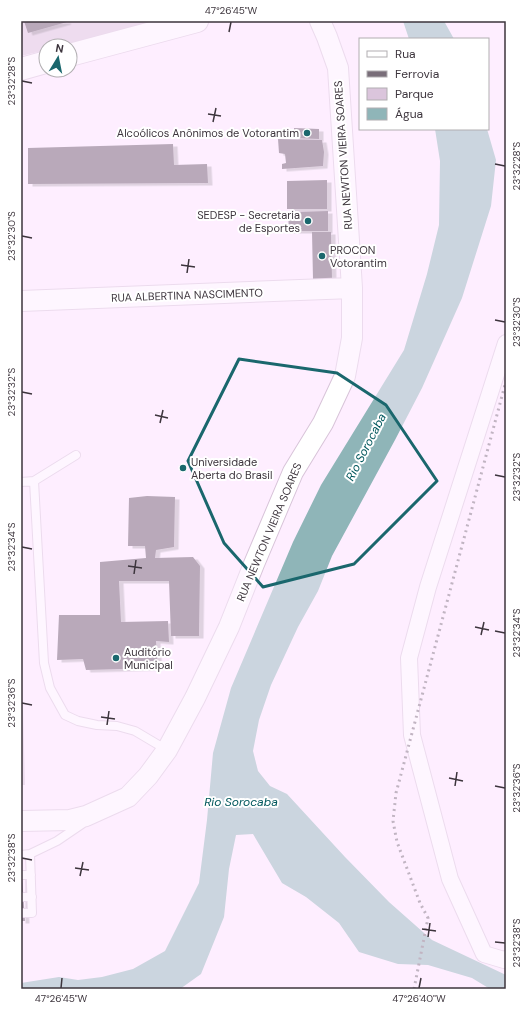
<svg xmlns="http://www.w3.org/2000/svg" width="527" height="1010" viewBox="0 0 527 1010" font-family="'DM Sans',sans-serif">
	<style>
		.green { fill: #dbc5dc }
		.water { fill: #8fb5b8 }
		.building { fill: #656; filter: url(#shadow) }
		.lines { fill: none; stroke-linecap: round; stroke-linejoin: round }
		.service-casing { stroke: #d8c4d9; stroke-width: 10 }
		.minor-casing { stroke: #d8c4d9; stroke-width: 18 }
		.tertiary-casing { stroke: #d8c4d9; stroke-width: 22 }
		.secondary-casing { stroke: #d8c4d9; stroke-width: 24 }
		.service { stroke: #fff; stroke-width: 8 }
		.minor { stroke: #fff; stroke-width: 16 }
		.tertiary { stroke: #fff; stroke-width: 20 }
		.secondary { stroke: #fff; stroke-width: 22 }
		.rail { stroke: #796e79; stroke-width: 3; stroke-dasharray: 2 4; stroke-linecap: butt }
		.marked { fill: none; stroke: #1a676d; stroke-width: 3; stroke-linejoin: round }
		.ticks { fill: none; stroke: #3d353d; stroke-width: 1.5 }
		.poi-dot { fill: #1a676d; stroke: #fff; stroke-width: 1.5 }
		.labels { text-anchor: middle; stroke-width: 4; stroke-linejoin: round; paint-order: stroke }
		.poi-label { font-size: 11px; fill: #3d353d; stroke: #fff; text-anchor: start }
		.street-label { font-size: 11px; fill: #3d353d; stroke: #fff }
		.water-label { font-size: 12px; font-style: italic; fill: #00575c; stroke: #fff }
		.neatline { fill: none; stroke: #3d353d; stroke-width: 1.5 }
		.ticks-label { font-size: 10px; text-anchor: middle; fill: #3d353d }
	</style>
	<defs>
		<filter id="shadow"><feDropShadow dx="4.5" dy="2.5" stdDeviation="0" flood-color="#0004"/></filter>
	</defs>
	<rect width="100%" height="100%" fill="#feeeff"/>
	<path class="green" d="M 21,21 L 156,21 L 60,46 L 46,46 L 46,50 L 21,56 Z
		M 21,633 L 25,785 L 21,785 Z"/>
	<path class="water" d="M 403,21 L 444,21 L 454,39 L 409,39 Z
		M 435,129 L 487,129 L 496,160 L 491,206 L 462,298 L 422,388 L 395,440 L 332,556 L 318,591 L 298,627 L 271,685 L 259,720 L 253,751 L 258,771 L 270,786 L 287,794 L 345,857 L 389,902 L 432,940 L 506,975 L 506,989 L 490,989 L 472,978 L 428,965 L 398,964 L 359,952 L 339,923 L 306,897 L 282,883 L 253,834 L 236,835 L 229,869 L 224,917 L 201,974 L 180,989 L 21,989 L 21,983 L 59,977 L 78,980 L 102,977 L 133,969 L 165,951 L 199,883 L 207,820 L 213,753 L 231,688 L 293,542 L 321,485 L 404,350 L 427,274 L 439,225 L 440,161 Z"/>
	<path class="building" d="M 24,21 L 66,21 L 67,22 L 28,33 Z
		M 294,128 L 319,129 L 319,139 L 294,138 Z
		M 278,139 L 322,140 L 324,152 L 323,166 L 282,169 L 282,164 L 286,163 L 285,154 L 279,153 Z
		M 173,144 L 174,165 L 207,164 L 208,183 L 28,184 L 28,148 Z
		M 327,180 L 327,209 L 287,209 L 287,181 Z
		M 328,211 L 328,231 L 289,231 L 288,212 Z
		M 312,232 L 331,232 L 332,279 L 313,279 Z
		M 147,496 L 175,497 L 174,547 L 156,550 L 155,558 L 193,557 L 200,566 L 199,636 L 171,636 L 169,581 L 119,581 L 121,622 L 168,621 L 169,642 L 156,641 L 158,668 L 86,670 L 83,659 L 57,660 L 59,615 L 100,615 L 100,562 L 146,558 L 145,546 L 128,546 L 129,498 Z
		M 21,876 L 22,876 L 25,921 L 21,921 Z"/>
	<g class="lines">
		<defs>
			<path id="service" d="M 34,481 L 76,455
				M 21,482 L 34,481 L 44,663 L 50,688 L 65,715 L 78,721 L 97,725 L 117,726 L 135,731 L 167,750
				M 21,855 L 30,854 L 57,841 L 82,824
				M 21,875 L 31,875
				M 21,897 L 32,897
				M 21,913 L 32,913 L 30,854"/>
			<path id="minor" d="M 506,343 L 428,587 L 409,658 L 412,735 L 450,879 L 484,954 L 504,960 L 506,959"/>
			<path id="tertiary" d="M 21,301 L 352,288
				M 21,821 L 70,820 L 86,816 L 128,797 L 148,776 L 167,750 L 195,698 L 229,627 L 254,564 L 293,472 L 323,423 L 345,376 L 352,338 L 352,288 L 338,68 L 327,37 L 320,21"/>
			<path id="secondary" d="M 70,55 L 197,21
				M 21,69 L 46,62"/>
		</defs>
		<use href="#service" class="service-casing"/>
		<use href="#minor" class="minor-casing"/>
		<use href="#tertiary" class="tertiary-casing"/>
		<use href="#secondary" class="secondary-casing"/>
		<use href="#service" class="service"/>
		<use href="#minor" class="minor"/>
		<use href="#tertiary" class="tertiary"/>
		<use href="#secondary" class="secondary"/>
		<path class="rail" d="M 414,989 L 428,918 L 420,903 L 397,842 L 393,821 L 396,793 L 506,381"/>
	</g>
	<path d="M0 0H527V1010H0ZM 239,359 L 337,373 L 386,405 L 437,481 L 354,564 L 263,587 L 224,543 L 188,461 Z" fill="#feeeff" fill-opacity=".55" fill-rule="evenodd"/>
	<path class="marked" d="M 239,359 L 337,373 L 386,405 L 437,481 L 354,564 L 263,587 L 224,543 L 188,461 Z"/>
	<path class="ticks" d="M 229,32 L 231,22M 22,81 L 32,83M 208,114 L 221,116M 213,122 L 216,108M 495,164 L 505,166M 22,236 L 32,238M 181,265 L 195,267M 187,273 L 189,259M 495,320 L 505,322M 22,392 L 32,394M 155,415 L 168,418M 160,423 L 163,410M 495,475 L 505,477M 22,547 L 32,549M 128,566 L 142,568M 134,574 L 136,560M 475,627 L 489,630M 495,631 L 505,633M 481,635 L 484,622M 22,703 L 32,705M 101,717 L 115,719M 107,725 L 109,711M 449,778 L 463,781M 455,786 L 457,772M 495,786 L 505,788M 22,858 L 32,860M 75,868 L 89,870M 80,876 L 83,862M 422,929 L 436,931M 428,937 L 430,923M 495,942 L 505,943M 61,988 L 62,978M 419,988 L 421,978"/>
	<g class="poi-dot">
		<circle cx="307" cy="133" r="4"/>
		<circle cx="308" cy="221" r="4"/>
		<circle cx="322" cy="256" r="4"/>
		<circle cx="183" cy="468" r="4"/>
		<circle cx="116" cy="658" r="4"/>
	</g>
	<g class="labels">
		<g class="poi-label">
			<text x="299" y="137" text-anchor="end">Alcoólicos Anônimos de Votorantim</text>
			<text x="300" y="219" text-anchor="end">SEDESP - Secretaria<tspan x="300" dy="13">de Esportes</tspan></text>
			<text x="330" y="254">PROCON<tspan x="330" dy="13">Votorantim</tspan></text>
			<text x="191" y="466">Universidade<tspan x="191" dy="13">Aberta do Brasil</tspan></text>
			<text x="124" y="656">Auditório<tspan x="124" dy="13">Municipal</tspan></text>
		</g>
		<g class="street-label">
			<text transform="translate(343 155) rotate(-94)" y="4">RUA NEWTON VIEIRA SOARES</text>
			<text transform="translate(187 295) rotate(-2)" y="4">RUA ALBERTINA NASCIMENTO</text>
			<text transform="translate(269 532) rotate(-67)" y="4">RUA NEWTON VIEIRA SOARES</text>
		</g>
		<g class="water-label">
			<text transform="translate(366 447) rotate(-63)" y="4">Rio Sorocaba</text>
			<text x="241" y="806">Rio Sorocaba</text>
		</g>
	</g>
	<rect width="527" height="1010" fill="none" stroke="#ffffff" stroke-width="44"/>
	<rect x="359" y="38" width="130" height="92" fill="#ffffff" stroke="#b1aeb1"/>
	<rect x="367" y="51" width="20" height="6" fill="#ffffff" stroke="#b1aeb1"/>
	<text x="395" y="58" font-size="12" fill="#3d353d">Rua</text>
	<rect x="367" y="71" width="20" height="6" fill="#796e79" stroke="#b1aeb1"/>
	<text x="395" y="78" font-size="12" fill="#3d353d">Ferrovia</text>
	<rect x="367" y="88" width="20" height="12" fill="#dbc5dc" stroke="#b1aeb1"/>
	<text x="395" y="98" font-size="12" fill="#3d353d">Parque</text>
	<rect x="367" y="108" width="20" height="12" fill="#8fb5b8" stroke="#b1aeb1"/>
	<text x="395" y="118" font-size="12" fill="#3d353d">Água</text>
	<g transform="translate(58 58) rotate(10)"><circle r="19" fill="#ffffff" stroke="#b1aeb1"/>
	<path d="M0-3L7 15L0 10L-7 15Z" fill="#1a676d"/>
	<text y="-6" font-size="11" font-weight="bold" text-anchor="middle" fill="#3d353d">N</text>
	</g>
	<rect x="22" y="22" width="483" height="966" class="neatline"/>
	<g class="ticks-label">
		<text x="231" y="14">47°26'45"W</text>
		<text transform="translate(11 81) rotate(-90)" y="4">23°32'28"S</text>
		<text transform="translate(516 166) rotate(-90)" y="4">23°32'28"S</text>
		<text transform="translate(11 236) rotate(-90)" y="4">23°32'30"S</text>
		<text transform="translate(516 322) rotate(-90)" y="4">23°32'30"S</text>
		<text transform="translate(11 392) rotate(-90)" y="4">23°32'32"S</text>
		<text transform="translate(516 477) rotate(-90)" y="4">23°32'32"S</text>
		<text transform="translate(11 547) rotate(-90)" y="4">23°32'34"S</text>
		<text transform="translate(516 633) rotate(-90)" y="4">23°32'34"S</text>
		<text transform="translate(11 703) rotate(-90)" y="4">23°32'36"S</text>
		<text transform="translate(516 788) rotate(-90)" y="4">23°32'36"S</text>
		<text transform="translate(11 858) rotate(-90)" y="4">23°32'38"S</text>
		<text transform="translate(516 943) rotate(-90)" y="4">23°32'38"S</text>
		<text x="61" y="1002">47°26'45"W</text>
		<text x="419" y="1002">47°26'40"W</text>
	</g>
</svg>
